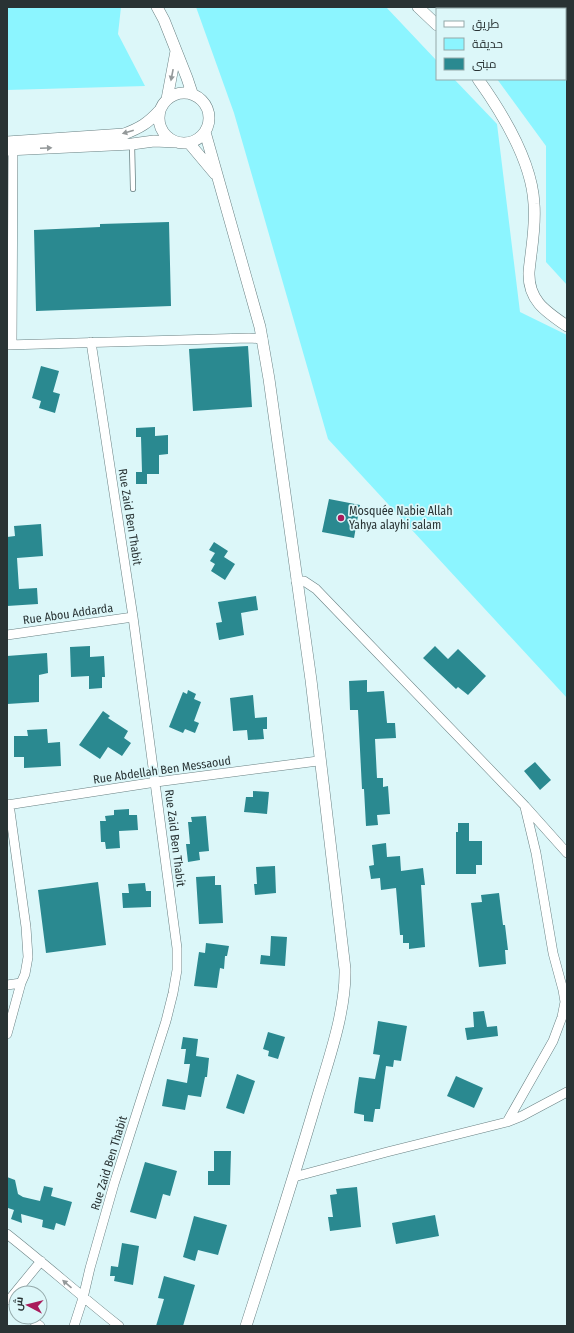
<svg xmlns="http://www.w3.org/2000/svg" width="574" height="1333" viewBox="0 0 574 1333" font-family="'Fira Sans Condensed',Cairo,sans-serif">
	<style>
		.green { fill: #8cf5ff }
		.building { fill: #2a8990 }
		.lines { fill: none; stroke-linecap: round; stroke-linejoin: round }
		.service-casing { stroke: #698183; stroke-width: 6 }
		.minor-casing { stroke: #698183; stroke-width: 10 }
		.tertiary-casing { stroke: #698183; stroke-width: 12 }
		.service { stroke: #fff; stroke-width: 4.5 }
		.minor { stroke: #fff; stroke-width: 9 }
		.tertiary { stroke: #fff; stroke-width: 11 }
		.oneway { fill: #94999a }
		.poi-dot { fill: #a91b5b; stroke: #dcf7f9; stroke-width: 1.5 }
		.labels { text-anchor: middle; stroke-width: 3.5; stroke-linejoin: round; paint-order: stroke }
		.poi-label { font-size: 12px; fill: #293334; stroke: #dcf7f9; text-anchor: start }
		.street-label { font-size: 12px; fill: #293334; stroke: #dcf7f9 }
	</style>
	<rect width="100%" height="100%" fill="#dcf7f9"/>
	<path class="green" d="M 7,7 L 121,7 L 118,34 L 145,86 L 7,90 Z
		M 196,7 L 386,7 L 437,61 L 437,79 L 454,79 L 497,124 L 520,312 L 567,335 L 567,698 L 328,439 L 234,113 Z
		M 444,7 L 567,7 L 567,285 L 546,262 L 546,146 L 497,79 L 565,79 L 565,9 L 446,9 Z"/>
	<path class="building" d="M 169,222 L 171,306 L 36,311 L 34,230 L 100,227 L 100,224 Z
		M 248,346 L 252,407 L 193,411 L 189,349 Z
		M 41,366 L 59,371 L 53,392 L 60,394 L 55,413 L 39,408 L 41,401 L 32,398 Z
		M 155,427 L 155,436 L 168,435 L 168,454 L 159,455 L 159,474 L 147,474 L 147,484 L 136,484 L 136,472 L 142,472 L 141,437 L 136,437 L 136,428 Z
		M 329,499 L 360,505 L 354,538 L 322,532 Z
		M 41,524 L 43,556 L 17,558 L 19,589 L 37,588 L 38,604 L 7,606 L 7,537 L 15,536 L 14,526 Z
		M 214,542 L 228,551 L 224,557 L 235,564 L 225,580 L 211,571 L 215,564 L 210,561 L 215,553 L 209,550 Z
		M 256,596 L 258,610 L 241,613 L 244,635 L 219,640 L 216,623 L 222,622 L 218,602 Z
		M 90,646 L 90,657 L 104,656 L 105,677 L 102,677 L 102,688 L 89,689 L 89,676 L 71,677 L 70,647 Z
		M 435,646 L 448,659 L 458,649 L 486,676 L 468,695 L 458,687 L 456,689 L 423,658 Z
		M 47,653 L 48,673 L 39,675 L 39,702 L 7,704 L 7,656 Z
		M 367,680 L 367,692 L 384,691 L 387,723 L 395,723 L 396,738 L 375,739 L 377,778 L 383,778 L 383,787 L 388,786 L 390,814 L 377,815 L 378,825 L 366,826 L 364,789 L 362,789 L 358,710 L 350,710 L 349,681 Z
		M 188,690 L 196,694 L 194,699 L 201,702 L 194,721 L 199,723 L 195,733 L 185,729 L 183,733 L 169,727 L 183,692 L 187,694 Z
		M 253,695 L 255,718 L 267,717 L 267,729 L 263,729 L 264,739 L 248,740 L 247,730 L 233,731 L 230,698 Z
		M 103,711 L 110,716 L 108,718 L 128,731 L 124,738 L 131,743 L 122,756 L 108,747 L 100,759 L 79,745 Z
		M 47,729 L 48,743 L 60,742 L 61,766 L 24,768 L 24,757 L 14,757 L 14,736 L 28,736 L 27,730 Z
		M 535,762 L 551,780 L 540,790 L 524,771 Z
		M 253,791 L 269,792 L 267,814 L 244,812 L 246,797 L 253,797 Z
		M 129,809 L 129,815 L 137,815 L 138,830 L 119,831 L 120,848 L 106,849 L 105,842 L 101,842 L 100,821 L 106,821 L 105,816 L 114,815 L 114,810 Z
		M 206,816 L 209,851 L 199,852 L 200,860 L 188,862 L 186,844 L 190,844 L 188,822 L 192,822 L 191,817 Z
		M 458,823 L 469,823 L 469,841 L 482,841 L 482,865 L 476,865 L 476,874 L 456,874 L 456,832 L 458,832 Z
		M 386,843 L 387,857 L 400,856 L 401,871 L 423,868 L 425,885 L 421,885 L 425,947 L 409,949 L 409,943 L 403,943 L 403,935 L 400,935 L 396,888 L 381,890 L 380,878 L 371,879 L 369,866 L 374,865 L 372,845 Z
		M 275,866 L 276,893 L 255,895 L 254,884 L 257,884 L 256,867 Z
		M 215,876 L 215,885 L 221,885 L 223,923 L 199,924 L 196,877 Z
		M 98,882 L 106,945 L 46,953 L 38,890 Z
		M 145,883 L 146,891 L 151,891 L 151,907 L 123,908 L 122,893 L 129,893 L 128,884 Z
		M 499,893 L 503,925 L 505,925 L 508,950 L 505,950 L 506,964 L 479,967 L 471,903 L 482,902 L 481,895 Z
		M 271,936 L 287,937 L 285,966 L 260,964 L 261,955 L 270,956 Z
		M 206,943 L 229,946 L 227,956 L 225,956 L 224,969 L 220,968 L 217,988 L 194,986 L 199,952 L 205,953 Z
		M 484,1011 L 487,1027 L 497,1026 L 498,1036 L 467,1040 L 465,1028 L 474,1027 L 473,1012 Z
		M 378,1021 L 407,1026 L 401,1061 L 394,1060 L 393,1067 L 386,1066 L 380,1109 L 375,1109 L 373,1122 L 364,1121 L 364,1115 L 354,1113 L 355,1103 L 359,1077 L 375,1079 L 380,1055 L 373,1054 Z
		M 268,1032 L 285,1037 L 278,1059 L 268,1056 L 269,1051 L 263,1049 Z
		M 183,1037 L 198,1039 L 196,1056 L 209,1058 L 207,1077 L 205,1077 L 201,1097 L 188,1095 L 185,1110 L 162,1106 L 167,1079 L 187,1083 L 190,1064 L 184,1064 L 186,1049 L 181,1049 Z
		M 237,1074 L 255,1081 L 244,1114 L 226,1108 Z
		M 456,1076 L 483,1088 L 474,1108 L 447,1096 Z
		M 214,1151 L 231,1151 L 230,1185 L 208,1185 L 208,1171 L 214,1171 Z
		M 145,1162 L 177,1171 L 170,1196 L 163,1194 L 156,1219 L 130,1212 Z
		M 7,1177 L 15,1180 L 18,1194 L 23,1197 L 40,1201 L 44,1186 L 53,1188 L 51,1196 L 72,1202 L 65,1226 L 56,1223 L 54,1230 L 42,1227 L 43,1220 L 21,1214 L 22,1223 L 11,1219 L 14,1210 L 8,1208 L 7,1201 Z
		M 357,1187 L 361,1227 L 330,1231 L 328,1217 L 333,1217 L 330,1195 L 337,1194 L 336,1189 Z
		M 435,1215 L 439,1236 L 396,1244 L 392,1223 Z
		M 194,1216 L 227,1225 L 218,1255 L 198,1250 L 195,1261 L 183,1257 Z
		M 122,1243 L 139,1246 L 133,1285 L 114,1281 L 115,1276 L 110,1276 L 111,1266 L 118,1267 Z
		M 164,1276 L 195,1285 L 183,1326 L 156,1326 L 164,1299 L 158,1298 Z"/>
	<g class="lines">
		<defs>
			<path id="service" d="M 132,145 L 133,189"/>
			<path id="minor" d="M 7,345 L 249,338 L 263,339
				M 12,345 L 13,143
				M 296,581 L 304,581 L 316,589 L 525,806 L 567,853
				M 7,635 L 133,617
				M 7,805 L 156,782 L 318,761 L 320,762
				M 7,985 L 21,983
				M 7,1034 L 21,983 L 25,974 L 28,957 L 26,927 L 9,804
				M 507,1122 L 553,1041 L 562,1017 L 565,1002 L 563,990 L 553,953 L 536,853 L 525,807
				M 294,1177 L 387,1152 L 507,1122 L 522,1116 L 567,1092
				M 7,1234 C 45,1264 81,1296 119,1326
				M 9,1300 L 41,1261
				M 29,1317 L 40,1326
				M 74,1326 L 83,1298 L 90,1268 L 114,1184 L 166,1021 L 173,993 L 177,970 L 177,948 L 133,617 L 91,342"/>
			<path id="tertiary" d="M 157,7 L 164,20 L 187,78 L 192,93
				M 418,7 L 437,25
				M 478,79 C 503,114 532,161 534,204 C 536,227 531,250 529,272 C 528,300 545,311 567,326
				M159 118a25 25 0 1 1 50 0a25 25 0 1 1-50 0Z
				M 167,99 L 176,51
				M 205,132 L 260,327 L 269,379 L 311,680 L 345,969 C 346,1012 328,1061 316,1102 C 294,1177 270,1251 246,1326
				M 7,142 L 124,134 C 140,128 148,123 159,111
				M 189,143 L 215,174
				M 7,150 L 132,144 L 154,141 L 176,142"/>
		</defs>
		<use href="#service" class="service-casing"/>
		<use href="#minor" class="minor-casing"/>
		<use href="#tertiary" class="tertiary-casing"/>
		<use href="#service" class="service"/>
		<use href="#minor" class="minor"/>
		<use href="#tertiary" class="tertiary"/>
	</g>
	<defs><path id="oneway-solid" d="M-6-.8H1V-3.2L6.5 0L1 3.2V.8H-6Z"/></defs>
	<g class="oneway">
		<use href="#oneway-solid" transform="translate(172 75) rotate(101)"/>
		<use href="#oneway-solid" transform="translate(128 132) rotate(164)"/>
		<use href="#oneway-solid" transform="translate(46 148) rotate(-3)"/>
		<use href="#oneway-solid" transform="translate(67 1284) rotate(-139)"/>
	</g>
	<circle class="poi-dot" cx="341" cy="518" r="4"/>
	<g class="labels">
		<g class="poi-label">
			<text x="349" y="515">Mosquée Nabie Allah<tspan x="349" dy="14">Yahya alayhi salam</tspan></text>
		</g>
		<g class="street-label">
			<text transform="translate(130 517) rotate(81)" y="4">Rue Zaid Ben Thabit</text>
			<text transform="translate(68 614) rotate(-8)" y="4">Rue Abou Addarda</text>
			<text transform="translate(162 770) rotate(-8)" y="4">Rue Abdellah Ben Messaoud</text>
			<text transform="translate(175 838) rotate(83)" y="4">Rue Zaid Ben Thabit</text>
			<text transform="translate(109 1163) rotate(-73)" y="4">Rue Zaid Ben Thabit</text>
		</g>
	</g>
	<rect width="574" height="1333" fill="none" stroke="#293334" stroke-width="16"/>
	<rect x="436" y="8" width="130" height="72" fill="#dcf7f9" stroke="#94a9aa"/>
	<rect x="444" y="21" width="20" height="6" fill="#ffffff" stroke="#94a9aa"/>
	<text x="472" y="28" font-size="12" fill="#293334">طريق</text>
	<rect x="444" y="38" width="20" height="12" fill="#8cf5ff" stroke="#94a9aa"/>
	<text x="472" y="48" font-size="12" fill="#293334">حديقة</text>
	<rect x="444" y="58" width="20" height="12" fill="#2a8990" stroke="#94a9aa"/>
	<text x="472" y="68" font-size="12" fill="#293334">مبنى</text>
	<g transform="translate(28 1305) rotate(277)"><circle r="19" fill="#dcf7f9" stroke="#94a9aa"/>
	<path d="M0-3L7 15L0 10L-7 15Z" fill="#a91b5b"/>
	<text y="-6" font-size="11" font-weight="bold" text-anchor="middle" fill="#293334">ش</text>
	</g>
</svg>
